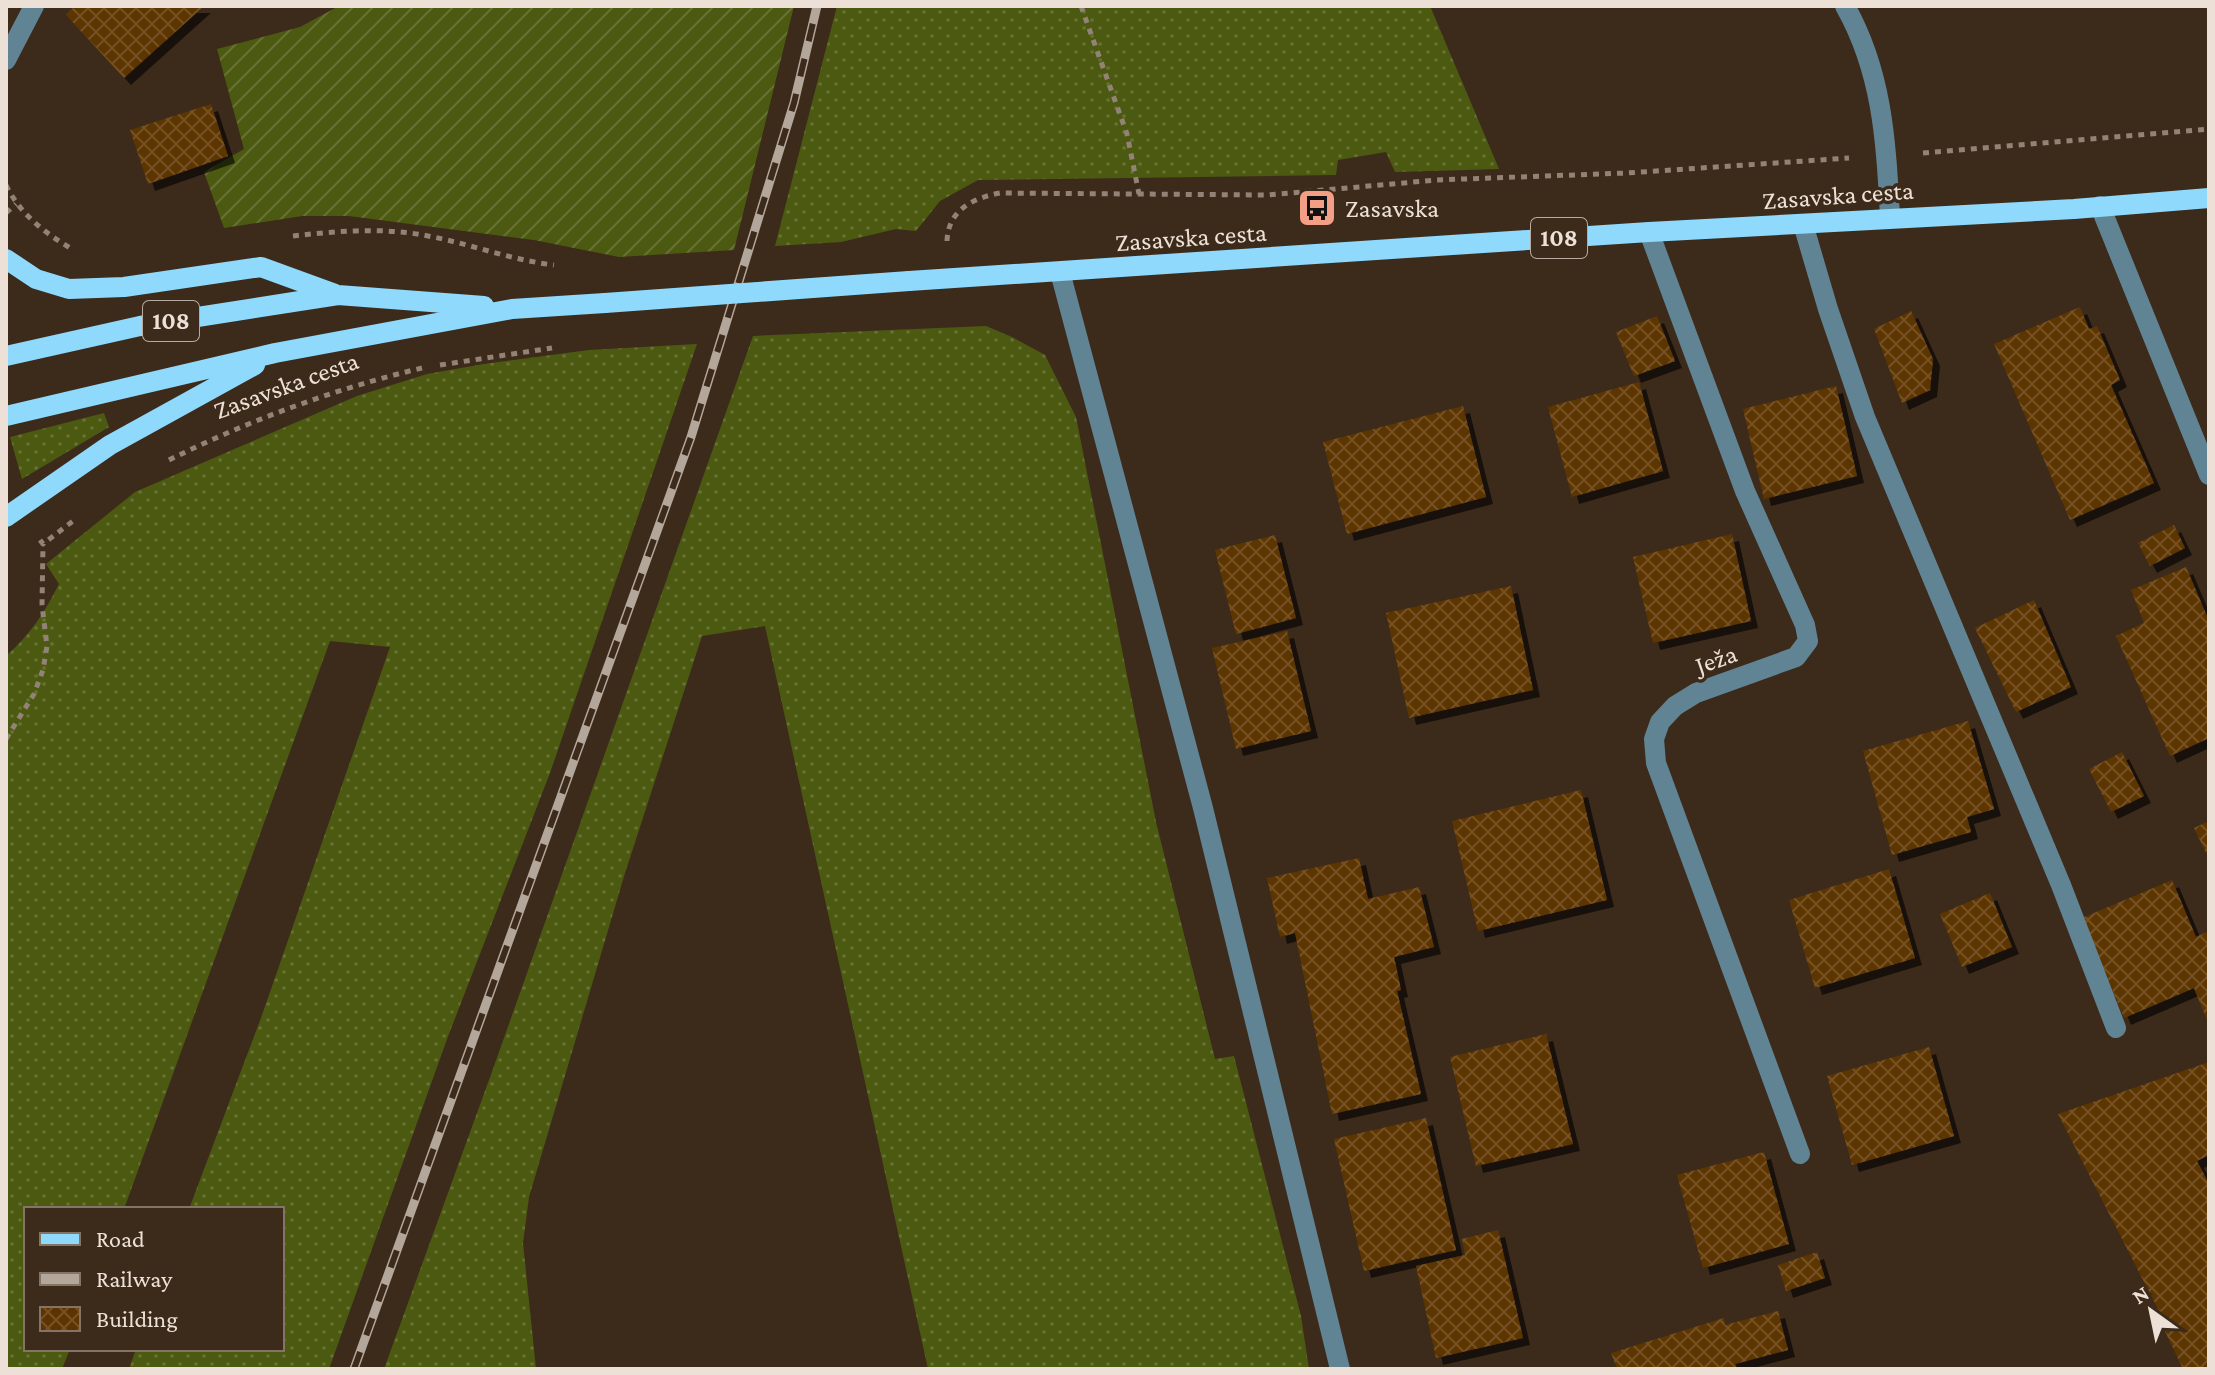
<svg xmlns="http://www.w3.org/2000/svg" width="2215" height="1375" viewBox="0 0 2215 1375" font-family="'Crimson Pro',serif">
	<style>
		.grass { fill: url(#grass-dots) }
		.garden { fill: url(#garden-furrows) }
		.building { fill: url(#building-cross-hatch); filter: url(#shadow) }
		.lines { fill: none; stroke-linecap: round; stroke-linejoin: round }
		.path { stroke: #928376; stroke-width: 5; stroke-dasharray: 6 6; stroke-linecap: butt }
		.minor { stroke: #618494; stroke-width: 20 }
		.major { stroke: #8fd9fc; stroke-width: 20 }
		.rail-casing { stroke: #b3a69a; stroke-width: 9 }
		.rail { stroke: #3c2b1b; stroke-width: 6; stroke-dasharray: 18; stroke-linecap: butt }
		.major-bridge { stroke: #8fd9fc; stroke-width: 20 }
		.labels { text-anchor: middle; stroke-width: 7; stroke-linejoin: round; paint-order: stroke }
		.shield { fill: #3c2b1b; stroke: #b8aa9f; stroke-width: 2 }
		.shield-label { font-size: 24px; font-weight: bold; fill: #ede1d7 }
		.street-label { font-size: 26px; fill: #ede1d7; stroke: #3c2b1b }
		.poi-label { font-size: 26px; fill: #ede1d7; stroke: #3c2b1b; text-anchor: start }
	</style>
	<defs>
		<pattern id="grass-dots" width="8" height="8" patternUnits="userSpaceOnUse" patternTransform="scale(2)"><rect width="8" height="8" fill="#4c5a11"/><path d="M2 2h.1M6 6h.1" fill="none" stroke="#667133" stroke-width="1.8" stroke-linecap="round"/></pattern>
		<pattern id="garden-furrows" width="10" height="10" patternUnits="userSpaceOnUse" patternTransform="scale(2)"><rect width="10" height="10" fill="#4c5a11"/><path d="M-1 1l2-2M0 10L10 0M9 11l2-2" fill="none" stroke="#667133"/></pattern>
		<pattern id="building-cross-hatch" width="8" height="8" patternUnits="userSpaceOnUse" patternTransform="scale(2)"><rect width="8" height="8" fill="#5d3401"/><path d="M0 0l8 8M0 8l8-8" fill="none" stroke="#755125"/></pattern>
		<filter id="shadow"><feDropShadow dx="7" dy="7" stdDeviation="0" flood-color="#0009"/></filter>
	</defs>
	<rect width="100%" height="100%" fill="#3c2b1b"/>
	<path class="grass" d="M 837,6 L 1430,6 L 1499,169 L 1395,172 L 1386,152 L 1338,160 L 1336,175 L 978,180 L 940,201 L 916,231 L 896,229 L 841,242 L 775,246 Z
		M 986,326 L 1012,337 L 1045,355 L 1076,417 L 1156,822 L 1215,1059 L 1234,1056 L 1301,1316 L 1309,1369 L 928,1369 L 765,626 L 702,636 L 625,873 L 529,1197 L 523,1243 L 536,1369 L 384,1369 L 493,1069 L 753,336 Z
		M 697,344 L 550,773 L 447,1039 L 329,1369 L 129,1369 L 136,1349 L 282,1349 L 282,1209 L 189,1209 L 261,1018 L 390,647 L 330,641 L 124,1209 L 26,1209 L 26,1349 L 70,1349 L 62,1369 L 6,1369 L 6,656 C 30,635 45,612 59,584 L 46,564 L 135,492 L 357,396 L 427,374 L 484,364 L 589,350 Z
		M 104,413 L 109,427 L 22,479 L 10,437 Z"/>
	<path class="garden" d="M 339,6 L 794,6 L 734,250 L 619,257 L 534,240 L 349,216 L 302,216 L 224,228 L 204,172 L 244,149 L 217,49 L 300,27 Z"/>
	<path class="building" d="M 75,6 L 204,6 L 124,78 L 66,15 Z
		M 211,104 L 228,156 L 148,184 L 130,130 Z
		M 2080,307 L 2089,329 L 2097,326 L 2120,380 L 2111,385 L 2154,483 L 2070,520 L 1994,344 Z
		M 1911,311 L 1933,359 L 1930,390 L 1902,403 L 1874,329 Z
		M 1657,316 L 1675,361 L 1634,376 L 1616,332 Z
		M 1639,382 L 1663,471 L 1572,497 L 1548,407 Z
		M 1836,386 L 1857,476 L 1764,499 L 1743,409 Z
		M 1463,406 L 1486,497 L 1347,534 L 1323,442 Z
		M 2174,525 L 2185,548 L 2150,566 L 2138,543 Z
		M 1732,534 L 1751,621 L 1653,643 L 1633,557 Z
		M 1275,535 L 1296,618 L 1236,634 L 1215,550 Z
		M 2186,567 L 2209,621 L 2209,738 L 2170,756 L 2116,636 L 2144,623 L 2131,590 Z
		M 1511,586 L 1533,690 L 1409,718 L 1386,613 Z
		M 2034,600 L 2071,687 L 2016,712 L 1975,628 Z
		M 1287,631 L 1311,731 L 1236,749 L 1212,648 Z
		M 1968,721 L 1994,809 L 1967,817 L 1971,832 L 1892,855 L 1863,751 Z
		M 2122,752 L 2144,796 L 2111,812 L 2089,769 Z
		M 1581,790 L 1607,900 L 1478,931 L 1452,821 Z
		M 2209,821 L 2209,859 L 2194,828 Z
		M 1359,858 L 1368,899 L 1419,887 L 1434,947 L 1394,957 L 1401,990 L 1397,991 L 1421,1094 L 1332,1114 L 1295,933 L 1280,937 L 1267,878 Z
		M 1889,869 L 1915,958 L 1815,988 L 1789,900 Z
		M 2172,880 L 2196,937 L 2209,931 L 2209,1025 L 2194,988 L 2124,1018 L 2082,918 Z
		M 1990,893 L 2012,947 L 1962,967 L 1940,914 Z
		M 1546,1034 L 1573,1144 L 1476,1166 L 1450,1057 Z
		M 1929,1047 L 1954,1136 L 1852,1165 L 1827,1076 Z
		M 2209,1062 L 2209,1155 L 2197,1161 L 2209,1184 L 2209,1369 L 2183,1369 L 2160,1321 L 2163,1319 L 2058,1114 Z
		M 1426,1118 L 1456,1250 L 1364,1271 L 1334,1139 Z
		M 1764,1152 L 1789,1244 L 1703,1268 L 1677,1175 Z
		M 1498,1230 L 1523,1338 L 1436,1358 L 1416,1266 L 1465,1255 L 1462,1239 Z
		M 1817,1252 L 1825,1278 L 1786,1291 L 1778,1265 Z
		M 1778,1311 L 1788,1350 L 1735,1364 L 1737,1369 L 1617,1369 L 1611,1353 L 1724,1318 L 1725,1325 Z"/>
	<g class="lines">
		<path class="path" d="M 1081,6 L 1127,134 L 1139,194
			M 1923,153 L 2209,129
			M 6,185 C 20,214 44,232 70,248
			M 6,213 L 16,204
			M 293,236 C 337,231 384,227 428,236 C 471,244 511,260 554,265
			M 947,241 C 948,210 973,198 1000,193 L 1268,195 L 1437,180 L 1627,173 L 1849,158
			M 440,365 L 552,348
			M 169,460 C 250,420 334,389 422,368
			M 40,540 L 43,544 L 73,521
			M 6,739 L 34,694 L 43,670 L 47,646 L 42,605 L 43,544"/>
		<path class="minor" d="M 1845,6 C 1883,73 1886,143 1890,217
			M 6,60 L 34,6
			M 2100,206 L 2209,475
			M 1803,224 L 1828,309 L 1865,417 L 2061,885 L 2116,1028
			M 1649,232 L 1745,491 L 1805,625 L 1808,641 L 1796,657 L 1696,693 L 1675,706 L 1660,722 L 1654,739 L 1656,763 L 1800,1154
			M 1060,272 L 1203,808 L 1340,1369"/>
		<path class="major" d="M 6,259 L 36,279 L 69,289 L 124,287 L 261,267 L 335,294
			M 909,281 L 1649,232 L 2074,209 L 2209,198
			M 6,356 L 140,326 L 338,295 L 484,306
			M 6,416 L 275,353 L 512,309 L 605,303
			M 6,517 L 110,445 L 255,365"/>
		<defs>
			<path id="rail" d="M 354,1369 L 691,437 L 794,103 L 817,6"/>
		</defs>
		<use href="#rail" class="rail-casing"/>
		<use href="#rail" class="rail"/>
		<path class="major-bridge" d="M 605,303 L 909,281"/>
	</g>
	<defs>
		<symbol id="bus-square" viewBox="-11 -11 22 22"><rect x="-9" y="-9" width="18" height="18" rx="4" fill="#f39f85" stroke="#3c2b1b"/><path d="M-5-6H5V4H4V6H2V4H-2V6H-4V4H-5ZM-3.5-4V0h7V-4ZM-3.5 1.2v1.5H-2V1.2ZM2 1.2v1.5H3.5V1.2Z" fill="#111"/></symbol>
	</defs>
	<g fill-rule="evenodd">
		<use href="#bus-square" x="1295" y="186" width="44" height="44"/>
	</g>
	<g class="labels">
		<g class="shield">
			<rect x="1531" y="218" width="56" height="40" rx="6"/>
			<rect x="143" y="301" width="56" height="40" rx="6"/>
		</g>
		<g class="shield-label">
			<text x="1559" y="246">108</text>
			<text x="171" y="329">108</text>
		</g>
		<g class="street-label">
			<text transform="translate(1838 195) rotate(-4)" y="9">Zasavska cesta</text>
			<text transform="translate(1191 237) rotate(-4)" y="9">Zasavska cesta</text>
			<text transform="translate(286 385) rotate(-20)" y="9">Zasavska cesta</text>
			<text transform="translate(1716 659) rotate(-19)" y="9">Ježa</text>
		</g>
		<g class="poi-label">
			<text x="1345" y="217">Zasavska</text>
		</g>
	</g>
	<rect width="2215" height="1375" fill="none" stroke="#ede1d7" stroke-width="16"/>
	<rect x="24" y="1207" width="260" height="144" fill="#3c2b1b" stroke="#837466" stroke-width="2"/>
	<rect x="40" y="1233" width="40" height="12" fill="#8fd9fc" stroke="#837466" stroke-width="2"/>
	<text x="96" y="1247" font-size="24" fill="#ede1d7">Road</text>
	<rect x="40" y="1273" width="40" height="12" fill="#b3a69a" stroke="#837466" stroke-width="2"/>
	<text x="96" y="1287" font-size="24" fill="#ede1d7">Railway</text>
	<rect x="40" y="1307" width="40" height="24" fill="url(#building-cross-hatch)" stroke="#837466" stroke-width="2"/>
	<text x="96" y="1327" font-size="24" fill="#ede1d7">Building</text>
	<g transform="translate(2151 1311) rotate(327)" stroke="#3c2b1b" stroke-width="6" paint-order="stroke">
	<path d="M0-6L14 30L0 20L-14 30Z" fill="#ede1d7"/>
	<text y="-12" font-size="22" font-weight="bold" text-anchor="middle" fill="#ede1d7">N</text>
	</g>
</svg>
